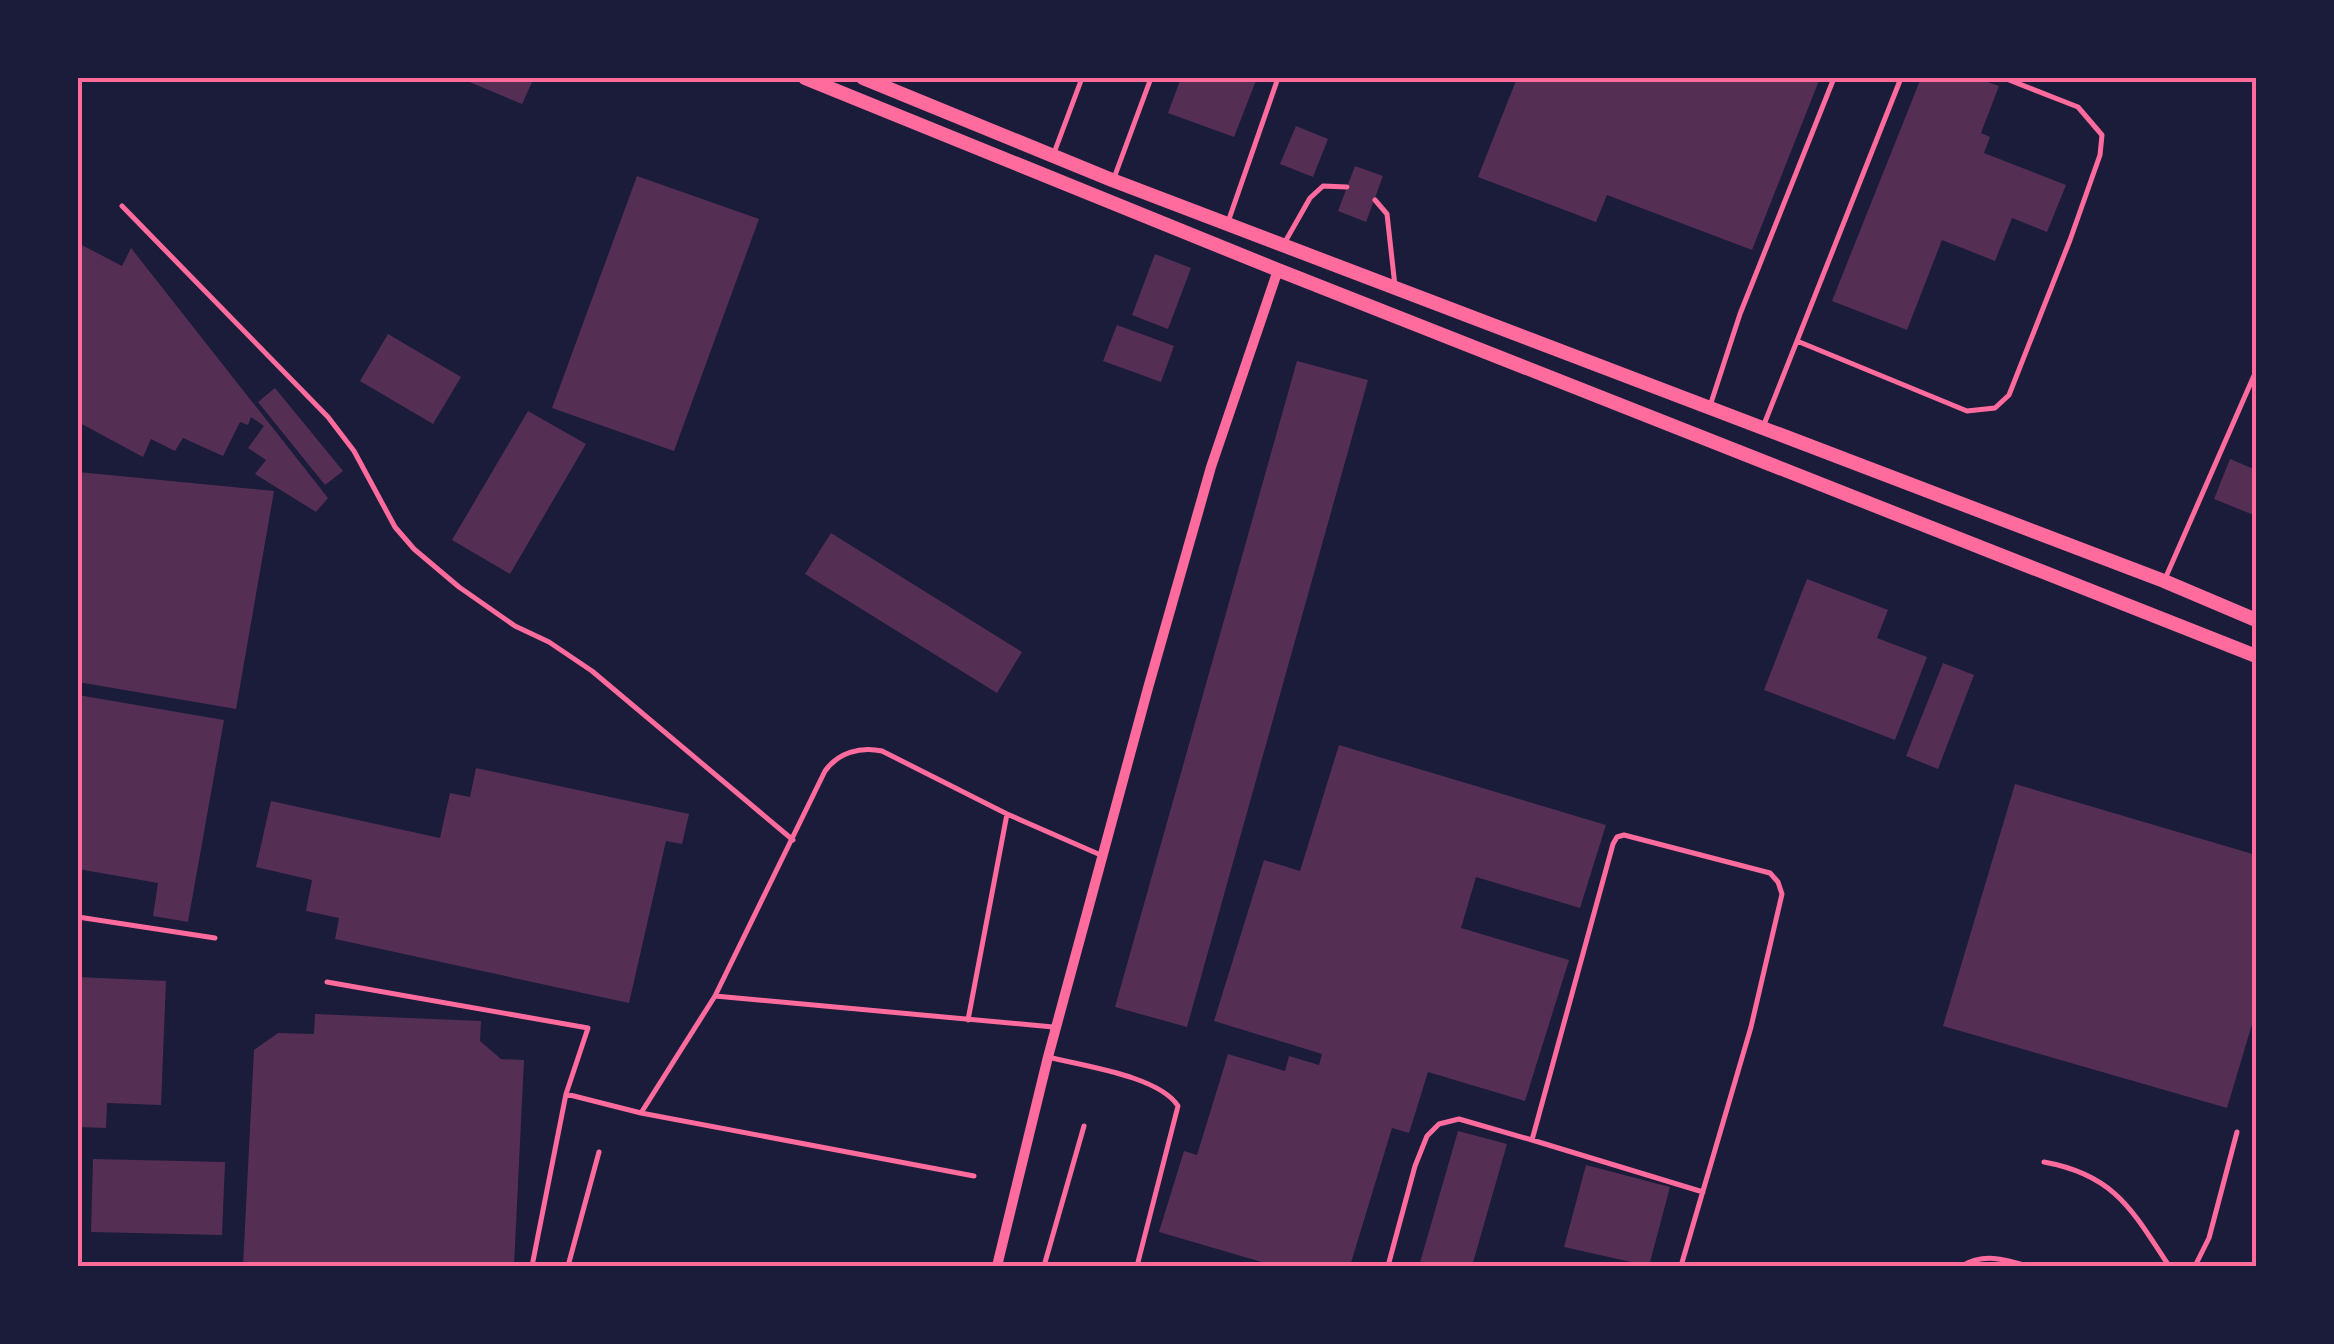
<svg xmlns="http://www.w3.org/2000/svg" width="2334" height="1344" viewBox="0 0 2334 1344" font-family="'Open Sans',sans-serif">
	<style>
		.building { fill: #542f53 }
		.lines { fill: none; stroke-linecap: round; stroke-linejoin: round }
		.service { stroke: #ff6b9d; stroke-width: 5 }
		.minor { stroke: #ff6b9d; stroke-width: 10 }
		.tertiary { stroke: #ff6b9d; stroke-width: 14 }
		.neatline { fill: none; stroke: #ff6b9d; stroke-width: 4 }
	</style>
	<rect width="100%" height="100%" fill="#1b1b3a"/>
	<path class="building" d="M 460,78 L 534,78 L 522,104 Z
		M 1181,78 L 1257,78 L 1234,137 L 1168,113 Z
		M 1517,78 L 1820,78 L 1752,250 L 1607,195 L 1596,222 L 1478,177 Z
		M 1921,78 L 1976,78 L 1999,86 L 1981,133 L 1990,137 L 1984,153 L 2066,185 L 2047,232 L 2012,218 L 1995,261 L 1942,240 L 1907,330 L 1832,301 Z
		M 1296,126 L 1328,139 L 1313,177 L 1280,164 Z
		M 1355,166 L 1383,176 L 1366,222 L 1338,211 Z
		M 637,176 L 759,219 L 674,451 L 552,408 Z
		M 78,243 L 122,266 L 131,248 L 328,498 L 316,512 L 255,474 L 266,460 L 248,448 L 264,426 L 251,417 L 248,425 L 240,422 L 223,456 L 183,438 L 175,451 L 151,439 L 143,457 L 78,422 Z
		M 1155,254 L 1191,268 L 1168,329 L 1132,315 Z
		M 1117,325 L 1174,346 L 1161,382 L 1103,361 Z
		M 388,334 L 461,377 L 433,424 L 360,381 Z
		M 1297,361 L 1368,380 L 1187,1027 L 1115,1007 Z
		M 275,388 L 343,471 L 325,485 L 258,402 Z
		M 528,411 L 586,444 L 510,574 L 452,540 Z
		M 2230,459 L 2256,470 L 2256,516 L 2214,499 Z
		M 78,472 L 274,491 L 236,709 L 78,682 Z
		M 831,533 L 1022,652 L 997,693 L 805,574 Z
		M 1807,579 L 1888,610 L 1877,638 L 1927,657 L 1895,740 L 1764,690 Z
		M 1943,663 L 1974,675 L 1938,769 L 1906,756 Z
		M 78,695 L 224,720 L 188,922 L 153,916 L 158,883 L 78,869 Z
		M 1339,745 L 1606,825 L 1580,908 L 1476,877 L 1461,928 L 1569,960 L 1525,1101 L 1428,1072 L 1409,1133 L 1392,1128 L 1350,1266 L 1275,1266 L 1159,1232 L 1184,1151 L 1197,1155 L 1228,1054 L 1285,1071 L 1289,1056 L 1319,1065 L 1322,1054 L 1214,1021 L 1264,860 L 1300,871 Z
		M 476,768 L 689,814 L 682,844 L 666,841 L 629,1003 L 335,939 L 339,918 L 306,911 L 312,880 L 256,867 L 271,801 L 440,838 L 450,793 L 470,797 Z
		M 2015,784 L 2256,855 L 2256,1011 L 2227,1108 L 1943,1026 Z
		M 78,977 L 166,981 L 161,1105 L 107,1103 L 106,1128 L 78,1127 Z
		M 315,1014 L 481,1021 L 480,1041 L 501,1059 L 524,1060 L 514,1266 L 243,1266 L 254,1050 L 278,1033 L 314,1034 Z
		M 1458,1131 L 1507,1144 L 1472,1266 L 1419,1266 Z
		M 93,1159 L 225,1162 L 222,1235 L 91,1232 Z
		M 1586,1165 L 1670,1187 L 1649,1266 L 1564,1247 Z"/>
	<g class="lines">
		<path class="service" d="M 1054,153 L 1082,78
			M 1114,178 L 1151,78
			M 1375,200 L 1387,214 L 1395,286
			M 122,206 L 328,417 L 354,451 L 395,527 L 414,549 L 459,587 L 515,626 L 549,642 L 592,671 L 793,840
			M 1228,222 L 1278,78
			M 1285,242 L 1310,198 L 1323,186 L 1347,187
			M 1797,341 L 1967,411 L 1995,408 L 2009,395 L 2070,240 L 2100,155 L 2102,135 L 2078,107 L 2004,78
			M 1710,406 L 1740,314 L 1834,78
			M 1763,427 L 1901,78
			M 2165,579 L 2256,371
			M 78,917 L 215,938
			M 327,982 L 588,1028 L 566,1094
			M 968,1020 L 1007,814
			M 1053,1027 L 715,996 L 825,771 C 838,753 860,746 882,751 L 1007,814 L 1103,856
			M 1048,1057 C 1083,1066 1159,1076 1178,1106 L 1137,1266
			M 641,1113 L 974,1176
			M 1532,1140 L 1703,1192
			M 2044,1162 C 2115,1175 2132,1210 2169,1266
			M 532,1266 L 566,1094 L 641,1113 L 715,996
			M 568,1266 L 599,1152
			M 1044,1266 L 1084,1126
			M 1388,1266 L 1415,1166 L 1427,1136 L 1439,1124 L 1459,1119 L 1532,1140 L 1613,844 L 1617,837 L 1624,835 L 1770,873 L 1778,882 L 1782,894 L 1751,1027 L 1681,1266
			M 1962,1266 C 1983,1253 2004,1259 2027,1266
			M 2195,1266 L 2209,1238 L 2237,1132"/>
		<path class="minor" d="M 997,1266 L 1048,1057 L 1148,688 L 1211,467 L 1278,270"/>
		<path class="tertiary" d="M 805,78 L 1278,270 L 2256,656
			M 863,78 L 1112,180 L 2164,581 L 2256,620"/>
	</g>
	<rect width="2334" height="1344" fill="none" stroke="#1b1b3a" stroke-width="160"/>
	<rect x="80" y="80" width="2174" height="1184" class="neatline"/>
</svg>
